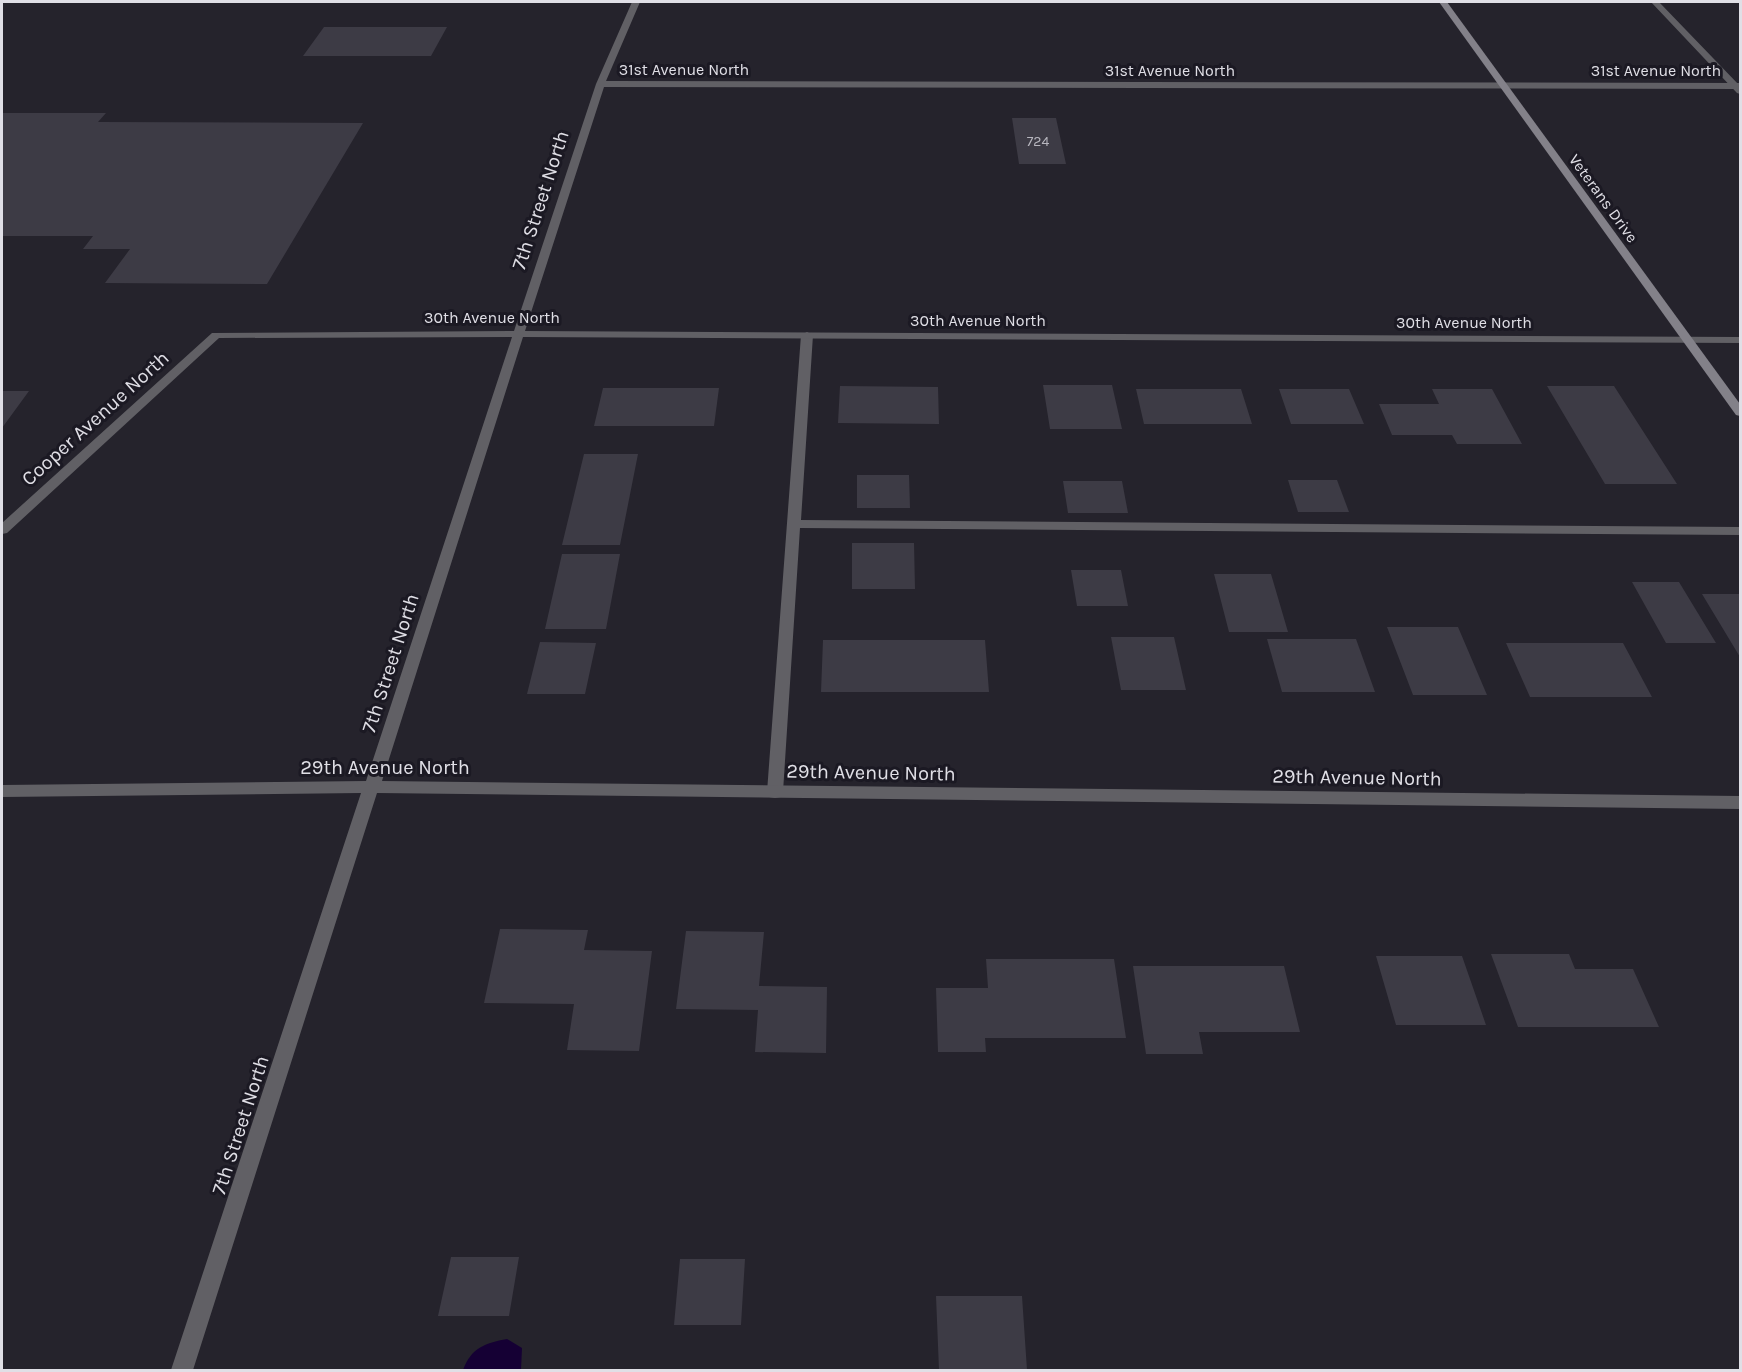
<svg xmlns="http://www.w3.org/2000/svg" width="1742" height="1372" viewBox="0 0 1742 1372" font-family="Karla,sans-serif">
	<style>
		.water { fill: #150034 }
		.building { fill: #3d3b45 }
		.lines { fill: none; stroke-linecap: round; stroke-linejoin: round }
		.service { fill: #616065; fill-rule: evenodd }
		.minor { fill: #616065; fill-rule: evenodd }
		.secondary { fill: #838189; fill-rule: evenodd }
		.labels { text-anchor: middle; stroke-width: 6; stroke-linejoin: round; paint-order: stroke }
		.far-number-label { font-size: 14px; fill: #b7b6be }
		.far-street-label { font-size: 16px; fill: #e0dfe6; stroke: #1b1923 }
		.street-label { font-size: 20px; fill: #e0dfe6; stroke: #1b1923 }
	</style>
	<rect width="100%" height="100%" fill="#25232c"/>
	<path class="water" d="M 507,1339 L 522,1348 L 521,1370 L 463,1370 C 471,1348 485,1343 507,1339 Z"/>
	<path class="building" d="M 324,27 L 447,27 L 431,56 L 303,56 Z
		M 2,113 L 106,113 L 98,122 L 363,123 L 267,284 L 105,283 L 130,249 L 83,249 L 93,236 L 2,236 Z
		M 1012,118 L 1056,118 L 1066,164 L 1019,164 Z
		M 1043,385 L 1112,385 L 1122,429 L 1050,429 Z
		M 840,386 L 938,387 L 939,424 L 838,423 Z
		M 1547,386 L 1614,386 L 1677,484 L 1605,484 Z
		M 603,388 L 719,388 L 714,426 L 594,426 Z
		M 1136,389 L 1241,389 L 1252,424 L 1144,424 Z
		M 1279,389 L 1349,389 L 1364,424 L 1291,424 Z
		M 1432,389 L 1492,389 L 1522,444 L 1457,444 L 1452,435 L 1392,435 L 1379,404 L 1439,404 Z
		M 2,391 L 29,391 L 2,428 Z
		M 584,454 L 638,454 L 620,545 L 562,545 Z
		M 857,475 L 909,475 L 910,508 L 857,508 Z
		M 1288,480 L 1337,480 L 1349,512 L 1298,512 Z
		M 1063,481 L 1122,481 L 1128,513 L 1068,513 Z
		M 852,543 L 914,543 L 915,589 L 852,589 Z
		M 562,554 L 620,554 L 606,629 L 545,629 Z
		M 1071,570 L 1121,570 L 1128,606 L 1077,606 Z
		M 1214,574 L 1271,574 L 1288,632 L 1229,632 Z
		M 1632,582 L 1679,582 L 1716,643 L 1666,643 Z
		M 1702,594 L 1740,594 L 1740,657 Z
		M 1387,627 L 1458,627 L 1487,695 L 1413,695 Z
		M 1111,637 L 1174,637 L 1186,690 L 1121,690 Z
		M 1267,639 L 1356,639 L 1375,692 L 1282,692 Z
		M 823,640 L 985,640 L 989,692 L 821,692 Z
		M 540,642 L 596,643 L 585,694 L 527,694 Z
		M 1506,643 L 1623,643 L 1652,697 L 1530,697 Z
		M 500,929 L 588,930 L 584,950 L 652,951 L 639,1051 L 567,1050 L 574,1004 L 484,1003 Z
		M 686,931 L 764,932 L 759,986 L 827,987 L 826,1053 L 755,1052 L 758,1010 L 676,1009 Z
		M 1491,954 L 1569,954 L 1575,969 L 1633,969 L 1659,1027 L 1518,1027 Z
		M 1376,956 L 1462,956 L 1486,1025 L 1396,1025 Z
		M 986,959 L 1114,959 L 1126,1038 L 985,1038 L 986,1052 L 938,1052 L 936,988 L 988,988 Z
		M 1133,966 L 1284,966 L 1300,1032 L 1199,1032 L 1203,1054 L 1146,1054 Z
		M 451,1257 L 519,1257 L 509,1316 L 438,1316 Z
		M 680,1259 L 745,1259 L 741,1325 L 674,1325 Z
		M 936,1296 L 1022,1296 L 1027,1370 L 939,1370 Z"/>
	<g class="lines">
		<path class="service" d="M 1651,2 L 1659,2 L 1740,86 L 1740,94 L 1737,93 Z
			M 807,332 L 813,335 L 801,520 L 1740,527 L 1740,535 L 800,528 L 783,792 L 781,797 L 775,798 L 769,797 L 767,792 L 801,335 Z"/>
		<path class="minor" d="M 632,2 L 640,2 L 606,81 L 1740,83 L 1740,89 L 604,87 L 525,331 L 1740,337 L 1740,343 L 523,337 L 382,781 L 1740,796 L 1740,809 L 377,793 L 193,1370 L 171,1370 L 361,793 L 2,797 L 2,785 L 366,781 L 512,337 L 219,338 L 7,533 L 2,534 L 2,523 L 212,333 L 514,331 L 596,84 Z"/>
		<path class="secondary" d="M 1439,2 L 1447,2 L 1740,404 L 1740,416 L 1736,415 Z"/>
	</g>
	<g class="labels">
		<g class="far-number-label">
			<text x="1038" y="146">724</text>
		</g>
		<g class="far-street-label">
			<text x="684" y="75">31st Avenue North</text>
			<text x="1170" y="76">31st Avenue North</text>
			<text x="1656" y="76">31st Avenue North</text>
			<text transform="translate(1604 198) rotate(54)" y="6">Veterans Drive</text>
			<text x="492" y="323">30th Avenue North</text>
			<text x="978" y="326">30th Avenue North</text>
			<text x="1464" y="328">30th Avenue North</text>
		</g>
		<g class="street-label">
			<text transform="translate(540 200) rotate(-72)" y="7">7th Street North</text>
			<text transform="translate(95 418) rotate(-42)" y="7">Cooper Avenue North</text>
			<text transform="translate(390 663) rotate(-72)" y="7">7th Street North</text>
			<text x="385" y="774">29th Avenue North</text>
			<text transform="translate(871 772) rotate(1)" y="7">29th Avenue North</text>
			<text transform="translate(1357 777) rotate(1)" y="7">29th Avenue North</text>
			<text transform="translate(240 1125) rotate(-72)" y="7">7th Street North</text>
		</g>
	</g>
	<rect width="1742" height="1372" fill="none" stroke="#e0dfe6" stroke-width="6"/>
</svg>
